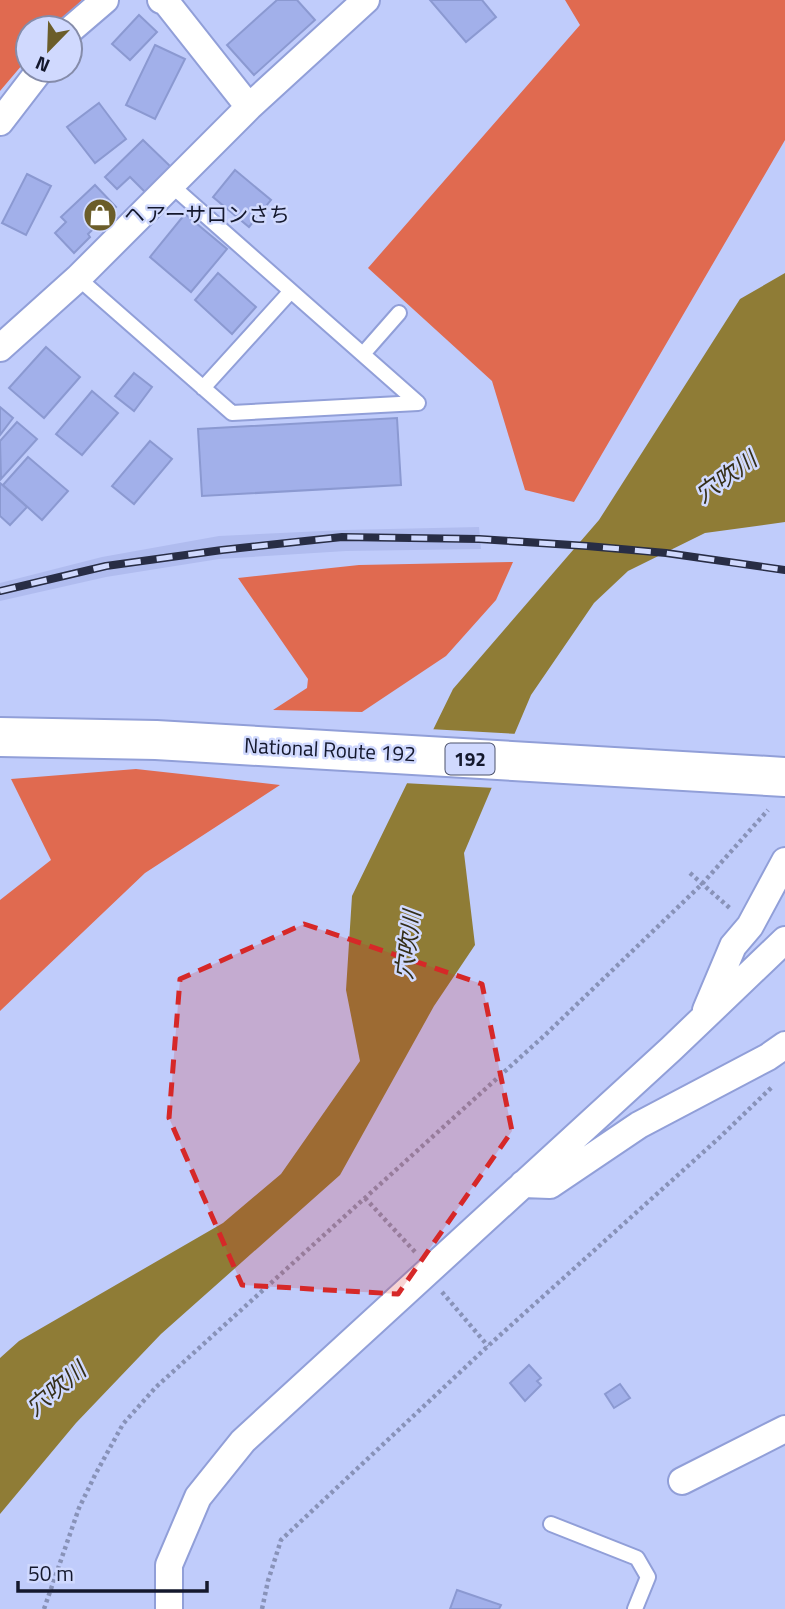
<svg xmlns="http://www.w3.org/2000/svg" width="785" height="1609" viewBox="0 0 785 1609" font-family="'Titillium Web','Noto Sans JP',sans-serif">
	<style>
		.built { fill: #b0bcef }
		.forest { fill: #e06a50 }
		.water { fill: #8f7c36 }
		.pier { fill: #c0ccfb }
		.building { fill: #a2b0ea; stroke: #8b99d1; stroke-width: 2 }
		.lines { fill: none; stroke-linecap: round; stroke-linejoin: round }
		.lane-casing { stroke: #919fd8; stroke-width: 18 }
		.street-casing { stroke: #919fd8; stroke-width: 30 }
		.highway-casing { stroke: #919fd8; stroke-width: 42 }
		.path { stroke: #8892b8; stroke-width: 4.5; stroke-dasharray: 3.5 3.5; stroke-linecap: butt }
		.lane { stroke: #fff; stroke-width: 14 }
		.street { stroke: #fff; stroke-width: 26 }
		.highway { stroke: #fff; stroke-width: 38 }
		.rail-casing { stroke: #282d45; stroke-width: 8 }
		.rail { stroke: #d0d9fe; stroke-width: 5; stroke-dasharray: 16; stroke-linecap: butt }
		.marked { fill: #d62828; fill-opacity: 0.2; stroke: #d62828; stroke-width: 5; stroke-dasharray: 14 9; stroke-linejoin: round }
		.labels { text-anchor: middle; stroke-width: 5; stroke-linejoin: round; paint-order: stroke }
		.shield { fill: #d0d9fe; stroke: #4c526c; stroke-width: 2 }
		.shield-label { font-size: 19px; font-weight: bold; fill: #14182d }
		.poi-label { font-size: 21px; fill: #14182d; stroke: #d0d9fe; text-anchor: start }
		.street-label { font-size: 21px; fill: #14182d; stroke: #d0d9fe }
		.water-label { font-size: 23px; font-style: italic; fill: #342e18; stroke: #d0d9fe }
	</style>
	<rect width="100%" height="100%" fill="#c0ccfb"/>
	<path class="built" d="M 479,527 L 481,549 L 346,551 L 219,559 L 106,577 L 0,601 L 0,583 L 102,557 L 219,536 L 344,530 Z"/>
	<path class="forest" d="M 0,0 L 82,0 L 53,28 L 28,28 L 28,58 L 0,91 Z
		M 565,0 L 785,0 L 785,140 L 574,502 L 525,490 L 492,381 L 368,268 L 580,25 Z
		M 513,562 L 496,600 L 446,656 L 362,712 L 273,710 L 307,688 L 308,679 L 238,578 L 359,565 Z
		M 136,769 L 280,785 L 145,873 L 0,1011 L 0,900 L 51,860 L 11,779 Z"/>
	<path class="water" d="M 785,273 L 785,522 L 705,533 L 628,571 L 594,603 L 531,695 L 464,853 L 475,945 L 434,1006 L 340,1175 L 161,1334 L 76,1423 L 0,1514 L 0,1358 L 19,1341 L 223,1223 L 281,1174 L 360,1061 L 346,990 L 352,896 L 453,689 L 599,520 L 740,299 Z"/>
	<path class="pier" d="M 429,729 L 518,734 L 495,788 L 403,783 Z"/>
	<path class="building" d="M 277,0 L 297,0 L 315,20 L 254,75 L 227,45 Z
		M 430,0 L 482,0 L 496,17 L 466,42 Z
		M 139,15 L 157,32 L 130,60 L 112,44 Z
		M 155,45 L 185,59 L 155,119 L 126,105 Z
		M 99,103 L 126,139 L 95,163 L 67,127 Z
		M 143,140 L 171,167 L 145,192 L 130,177 L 117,189 L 105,177 Z
		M 235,170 L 271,200 L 249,227 L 213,197 Z
		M 27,174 L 51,186 L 26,235 L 2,223 Z
		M 95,185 L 116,207 L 88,234 L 90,237 L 74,253 L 55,233 L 66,222 L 61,217 Z
		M 185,214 L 227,249 L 191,292 L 150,257 Z
		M 218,273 L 256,307 L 232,334 L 195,300 Z
		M 46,347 L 80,377 L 44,418 L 9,388 Z
		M 134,373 L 152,387 L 134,411 L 115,396 Z
		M 92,391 L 118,413 L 82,455 L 56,434 Z
		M 0,407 L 13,418 L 0,435 Z
		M 397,418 L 401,485 L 202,496 L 198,429 Z
		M 17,422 L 37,439 L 1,479 L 0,441 Z
		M 150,441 L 172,459 L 134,504 L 112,486 Z
		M 28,457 L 68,491 L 42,520 L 3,485 Z
		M 0,483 L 27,507 L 10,525 L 0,516 Z
		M 529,1365 L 541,1378 L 537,1381 L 541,1385 L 525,1401 L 510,1383 Z
		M 620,1384 L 630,1398 L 614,1408 L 605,1394 Z
		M 457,1590 L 501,1605 L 499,1609 L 450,1609 Z"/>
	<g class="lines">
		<defs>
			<path id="lane" d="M 171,185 L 291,291
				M 78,278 L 232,413 L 418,403 L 291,291 L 203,388
				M 363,354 L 399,313
				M 551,1524 L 637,1558 L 648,1577 L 635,1609"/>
			<path id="street" d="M 161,0 L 166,2 L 249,107
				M 70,30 L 105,0
				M 0,122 L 40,70
				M 0,348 L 78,278 L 249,107 L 366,0
				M 706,1010 L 733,946 L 750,926 L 785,861
				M 523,1184 L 550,1185 L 639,1125 L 768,1057 L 785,1045
				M 682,1481 L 785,1429
				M 169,1609 L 169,1565 L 198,1497 L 243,1441 L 671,1049 L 785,940"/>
			<path id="highway" d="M 0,737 L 156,740 L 785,777"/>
		</defs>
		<use href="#lane" class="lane-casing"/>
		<use href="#street" class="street-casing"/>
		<use href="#highway" class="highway-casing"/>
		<path class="path" d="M 690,873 L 732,910
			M 365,1198 L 416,1253
			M 442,1292 L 488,1346
			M 44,1609 L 79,1508 L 95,1475 L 123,1424 L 156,1387 L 545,1035 L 702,884 L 768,810
			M 262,1609 L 268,1581 L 281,1540 L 488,1346 L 719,1138 L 773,1086"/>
		<use href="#lane" class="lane"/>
		<use href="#street" class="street"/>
		<use href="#highway" class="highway"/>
		<defs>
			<path id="rail" d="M 0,591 L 106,566 L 222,550 L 342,537 L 479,539 L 587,546 L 666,553 L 785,570"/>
		</defs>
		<use href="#rail" class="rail-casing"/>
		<use href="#rail" class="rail"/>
	</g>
	<path class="marked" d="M 304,924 L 482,984 L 512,1131 L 398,1294 L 242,1285 L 169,1118 L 180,979 Z"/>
	<defs>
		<symbol id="shop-disc" viewBox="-11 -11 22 22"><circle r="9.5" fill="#6b5d2a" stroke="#d0d9fe"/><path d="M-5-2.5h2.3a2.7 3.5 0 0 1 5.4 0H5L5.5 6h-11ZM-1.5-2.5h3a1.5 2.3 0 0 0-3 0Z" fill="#fff"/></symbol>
	</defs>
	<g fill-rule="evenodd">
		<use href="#shop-disc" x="81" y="196" width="38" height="38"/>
	</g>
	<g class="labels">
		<rect class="shield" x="445.5" y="743.5" width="49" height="31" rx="5"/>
		<g class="shield-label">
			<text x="470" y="766">192</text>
		</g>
		<g class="poi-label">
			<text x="124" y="222">ヘアーサロンさち</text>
		</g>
		<g class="street-label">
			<text transform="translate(330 750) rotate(3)" y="7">National Route 192</text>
		</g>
		<g class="water-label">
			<text transform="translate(726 477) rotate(-36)" y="8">穴吹川</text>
			<text transform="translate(408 945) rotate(-83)" y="8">穴吹川</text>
			<text transform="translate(56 1389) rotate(-40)" y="8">穴吹川</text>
		</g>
	</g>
	<g transform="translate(49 49) rotate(203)"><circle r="33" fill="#d0d9fe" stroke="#858caa" stroke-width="2"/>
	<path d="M0-5L12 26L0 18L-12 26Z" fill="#6b5d2a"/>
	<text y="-10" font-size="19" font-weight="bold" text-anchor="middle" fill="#14182d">N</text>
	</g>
	<path d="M18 1581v10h189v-10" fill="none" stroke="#14182d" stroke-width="3.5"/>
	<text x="28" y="1581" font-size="21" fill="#14182d" stroke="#d0d9fe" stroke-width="5" paint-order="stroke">50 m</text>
</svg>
